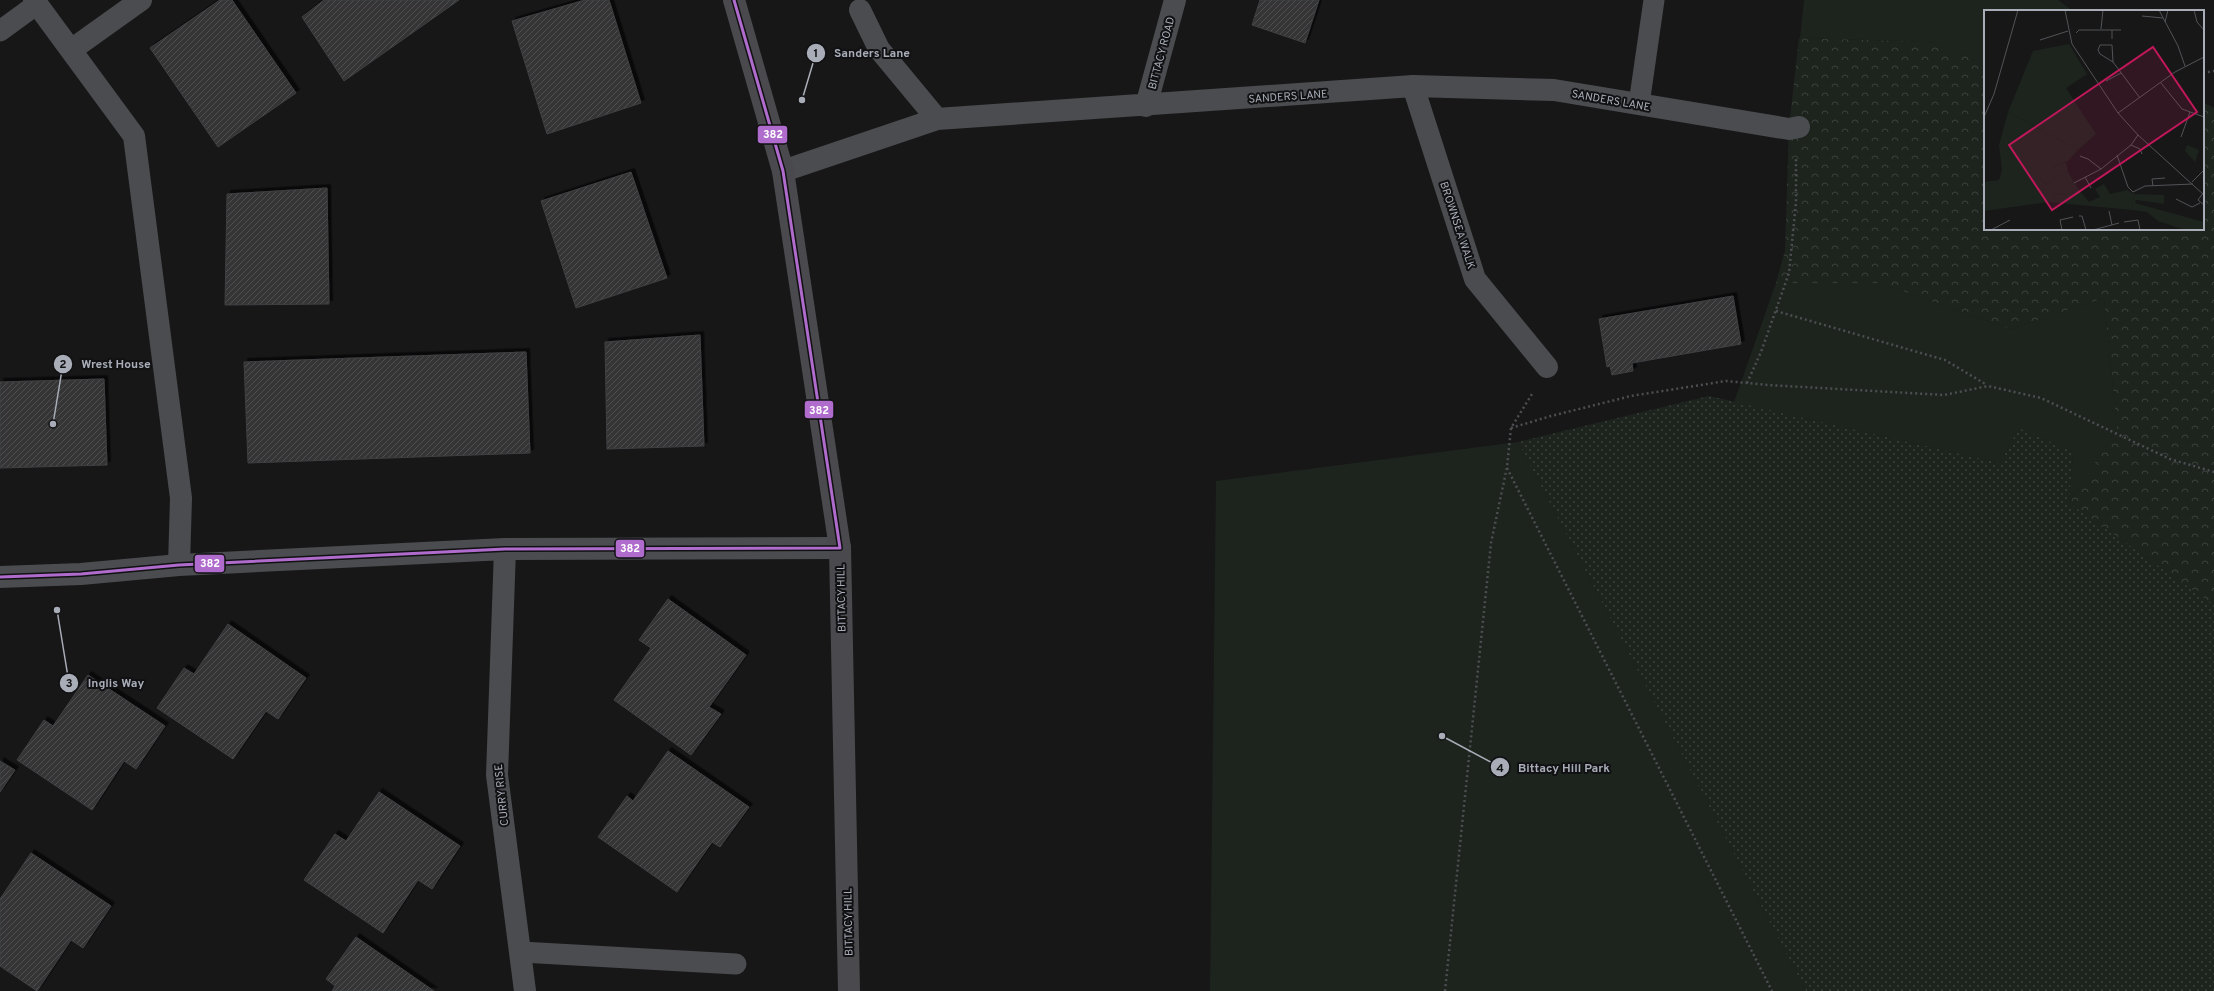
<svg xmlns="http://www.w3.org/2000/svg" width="2214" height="991" viewBox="0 0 2214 991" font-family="Overpass,sans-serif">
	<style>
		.green { fill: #1d241e }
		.forest { fill: url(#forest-crowns) }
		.garden { fill: url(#garden-dots) }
		.building { fill: url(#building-hatch); stroke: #3f4043; filter: url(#shadow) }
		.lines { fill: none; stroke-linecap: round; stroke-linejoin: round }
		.path { stroke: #4d4e52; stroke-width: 2.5; stroke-dasharray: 2 3; stroke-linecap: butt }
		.service { stroke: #4b4c50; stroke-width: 21 }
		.minor { stroke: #4b4c50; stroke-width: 22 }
		.secondary { stroke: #4a4a4e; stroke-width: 22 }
		.bus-1-casing { stroke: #111113; stroke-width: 6 }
		.bus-1 { stroke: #b06ccc; stroke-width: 3 }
		.labels { text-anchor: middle; stroke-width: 4; stroke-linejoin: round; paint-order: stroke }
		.street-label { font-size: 11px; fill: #a8adb8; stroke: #111113 }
		.inset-road { fill: none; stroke: #515357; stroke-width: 1 }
		.view { fill: #c2185b; fill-opacity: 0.15; stroke: #c2185b; stroke-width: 2 }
		.inset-edge { fill: none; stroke: #a8adb8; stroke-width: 2 }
		.leader { fill: none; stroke: #a8adb8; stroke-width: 1.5 }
		.callout-dot { fill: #a8adb8; stroke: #111113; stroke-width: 1.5 }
		.mark-label { font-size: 12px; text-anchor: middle; font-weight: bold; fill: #111 }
		.callout-label { font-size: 12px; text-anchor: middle; font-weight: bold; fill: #a8adb8; stroke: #111113; stroke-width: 4; stroke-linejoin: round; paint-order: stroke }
		.line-badge { stroke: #111113; stroke-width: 1.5 }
		.badge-label { font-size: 11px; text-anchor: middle; font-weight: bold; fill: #fff }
	</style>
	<defs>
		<pattern id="forest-crowns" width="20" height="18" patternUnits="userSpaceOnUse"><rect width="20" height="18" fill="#1d241e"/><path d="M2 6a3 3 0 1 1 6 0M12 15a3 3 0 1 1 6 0" fill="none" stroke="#3b413d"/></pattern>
		<pattern id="garden-dots" width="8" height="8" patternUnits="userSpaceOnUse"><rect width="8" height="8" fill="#1d241e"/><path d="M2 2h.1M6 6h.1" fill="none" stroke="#3b413d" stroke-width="1.8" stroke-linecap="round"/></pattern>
		<pattern id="building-hatch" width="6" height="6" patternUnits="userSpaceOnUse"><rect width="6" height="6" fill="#353536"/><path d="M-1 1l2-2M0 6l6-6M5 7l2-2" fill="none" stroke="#4f5051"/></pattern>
		<filter id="shadow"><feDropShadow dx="3.5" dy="-3.5" stdDeviation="0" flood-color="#0009"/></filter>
	</defs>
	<rect width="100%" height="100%" fill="#171717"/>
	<path class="green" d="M 1804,0 L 2058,0 L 2073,11 L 1985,11 L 1985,64 L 1931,42 L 1800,38 Z
		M 1776,283 L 1880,283 L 2011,329 L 2104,298 L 2117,428 L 2069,503 L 2073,452 L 2019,428 L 2000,463 L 1734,402 Z
		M 1518,442 L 1806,991 L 1210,991 L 1216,481 Z"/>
	<path class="forest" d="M 1799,38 L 1931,42 L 1985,64 L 1985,229 L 2203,229 L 2203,102 L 2214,108 L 2214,605 L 2069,503 L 2117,428 L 2104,298 L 2011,329 L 1880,283 L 1776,283 L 1785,251 L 1789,127 Z"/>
	<path class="garden" d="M 1709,396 L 2000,463 L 2019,428 L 2073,452 L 2069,503 L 2214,605 L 2214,991 L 1806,991 L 1518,442 Z"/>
	<path class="building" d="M 220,0 L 232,0 L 296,93 L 218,147 L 150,48 Z
		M 324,0 L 459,0 L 344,81 L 302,17 Z
		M 585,0 L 609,0 L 641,103 L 547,134 L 512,21 Z
		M 1260,0 L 1319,0 L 1305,43 L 1252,25 Z
		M 631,172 L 667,278 L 576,308 L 541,201 Z
		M 327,188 L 329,304 L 225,305 L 227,194 Z
		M 1733,296 L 1741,344 L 1632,363 L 1633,371 L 1612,375 L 1610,366 L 1607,367 L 1599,319 Z
		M 700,335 L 704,446 L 607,449 L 605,342 Z
		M 526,352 L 530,453 L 248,463 L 244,362 Z
		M 104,379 L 107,465 L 0,468 L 0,382 Z
		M 668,599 L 746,655 L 709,707 L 721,714 L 691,755 L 614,700 L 651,648 L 639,640 Z
		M 228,624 L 306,678 L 278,719 L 266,711 L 233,759 L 157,708 L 184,668 L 194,674 Z
		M 88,675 L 165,726 L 136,769 L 124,761 L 92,810 L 17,760 L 44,720 L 53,726 Z
		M 668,751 L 749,807 L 720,847 L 712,842 L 677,892 L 598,837 L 627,796 L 633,801 Z
		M 0,761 L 15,770 L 0,792 Z
		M 379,792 L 460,846 L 432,889 L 418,880 L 383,933 L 304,880 L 335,834 L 346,841 Z
		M 31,853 L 111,906 L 83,948 L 71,940 L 37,991 L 0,966 L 0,899 Z
		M 356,937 L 434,991 L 332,991 L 335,986 L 326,979 Z"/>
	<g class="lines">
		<path class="path" d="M 2203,73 L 2214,71
			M 1776,311 L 1945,360 L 1987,385
			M 1747,383 L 1761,352 L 1789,273 L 1796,202 L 1796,159
			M 1511,428 L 1551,416 L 1631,396 L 1726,381 L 1768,385 L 1944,395 L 1988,386 L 2041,398 L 2170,459 L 2214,472
			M 1507,468 L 1772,991
			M 1445,991 L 1491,543 L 1507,467 L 1511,428 L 1532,394"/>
		<path class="service" d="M 0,31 L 37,4
			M 1639,104 L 1654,0
			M 521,952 L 736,964"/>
		<path class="minor" d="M 34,0 L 134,136 L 181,498 L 179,565
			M 860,10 L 879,49 L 937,119
			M 71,50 L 141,0
			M 1413,86 L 1475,279 L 1547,367
			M 1146,106 L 1175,0
			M 783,171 L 937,119 L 1413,86 L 1554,90 L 1789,129 L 1799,127
			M 505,549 L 497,775 L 525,991
			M 0,577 L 81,574 L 179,565 L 505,549 L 840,548"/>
		<path class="secondary" d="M 734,0 L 783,171 L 840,548 L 849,991"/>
		<defs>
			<path id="bus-1" d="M 734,0 L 783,171 L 840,548
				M 0,577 L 81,574 L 179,565 L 505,549 L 840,548"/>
		</defs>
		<use href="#bus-1" class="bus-1-casing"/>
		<use href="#bus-1" class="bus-1"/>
	</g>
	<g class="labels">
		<g class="street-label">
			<text transform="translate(1161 53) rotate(-75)" y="4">BITTACY ROAD</text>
			<text transform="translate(1288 96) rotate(-4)" y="4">SANDERS LANE</text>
			<text transform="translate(1611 100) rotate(10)" y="4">SANDERS LANE</text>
			<text transform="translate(1458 225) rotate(72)" y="4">BROWNSEA WALK</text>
			<text transform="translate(841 598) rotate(-91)" y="4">BITTACY HILL</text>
			<text transform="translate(501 795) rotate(-96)" y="4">CURRY RISE</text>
			<text transform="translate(848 922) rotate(-91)" y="4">BITTACY HILL</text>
		</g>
	</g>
	<g transform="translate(1984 10)">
		<rect width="220" height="220" fill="#171717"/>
		<path d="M 85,34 L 103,64 L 82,78 L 112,124 L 94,140 L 24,102 L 49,41 ZM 203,135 L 215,140 L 211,152 L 201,141 ZM 82,152 L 84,162 L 67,169 L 62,175 L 56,167 L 56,160 L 58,164 L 62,163 L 62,160 ZM 120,174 L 126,184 L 143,180 L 150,184 L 148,200 L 65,192 L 73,183 L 80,185 L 94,179 L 105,192 L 116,187 L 111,179 Z" fill="#1d241e"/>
		<path d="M 18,160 L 56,160 L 56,167 L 62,175 L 67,169 L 84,162 L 94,179 L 80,185 L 73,183 L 65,192 L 0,201 L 0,172 L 15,170 ZM 150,184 L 180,185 L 180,194 L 152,190 L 151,193 L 220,212 L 220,220 L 201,220 L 174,211 L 163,202 L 148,200 Z" fill="#1d241e"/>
		<path d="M 24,102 L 94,140 L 84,151 L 62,160 L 62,163 L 58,164 L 55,160 L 18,160 L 15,135 Z" fill="#1d241e"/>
		<path class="inset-road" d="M 81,0 L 88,34 L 134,103 L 154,125 L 220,185M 175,0 L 194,36 L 201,56M 210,0 L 213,12 L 220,20M 158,6 L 179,8M 181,12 L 184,0M 117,19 L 119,0M 92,23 L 95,20 L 128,20M 128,29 L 128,20 L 137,20M 56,30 L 84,21M 129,52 L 128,35 L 116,35 L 114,40 L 116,44 L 129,52 L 156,88M 122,71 L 137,63M 177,73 L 198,99 L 220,107M 134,103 L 191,62 L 220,47M 0,107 L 10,84 L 34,0M 197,127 L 206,102M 147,135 L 156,139 L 158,144M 133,145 L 144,177 L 149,182 L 161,176 L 209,174M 96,146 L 104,149 L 117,159M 101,167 L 107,178M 208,172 L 220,160M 90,173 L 117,159 L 147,135 L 154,125M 169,176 L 168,169 L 181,168M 219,183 L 214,190 L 220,195M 192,189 L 208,197 L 216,193M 125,201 L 128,215M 95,206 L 98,206 L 102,220M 140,212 L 154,210 L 156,220M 7,220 L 26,210M 78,220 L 76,210 L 89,207M 109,220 L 135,213"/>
		<path class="view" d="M 169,37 L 213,102 L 68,200 L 25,135 Z"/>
		<rect width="220" height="220" class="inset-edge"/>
	</g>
	<path class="leader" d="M802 100L816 53M53 424L63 364M57 610L69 683M1442 736L1500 767"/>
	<g class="callout-dot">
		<circle cx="802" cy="100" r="4"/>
		<circle cx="53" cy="424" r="4"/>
		<circle cx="57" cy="610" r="4"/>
		<circle cx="1442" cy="736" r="4"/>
		<circle cx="816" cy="53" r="10"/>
		<circle cx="63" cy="364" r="10"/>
		<circle cx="69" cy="683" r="10"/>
		<circle cx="1500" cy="767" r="10"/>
	</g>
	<g class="mark-label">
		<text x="816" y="57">1</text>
		<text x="63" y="368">2</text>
		<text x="69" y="687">3</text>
		<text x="1500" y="772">4</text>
	</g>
	<g class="callout-label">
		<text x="872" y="57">Sanders Lane</text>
		<text x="116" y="368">Wrest House</text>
		<text x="116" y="687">Inglis Way</text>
		<text x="1564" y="772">Bittacy Hill Park</text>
	</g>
	<g class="line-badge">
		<rect x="757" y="125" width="31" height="19" rx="4" fill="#b06ccc"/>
		<rect x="804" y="400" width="30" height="19" rx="4" fill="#b06ccc"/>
		<rect x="615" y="539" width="30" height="19" rx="4" fill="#b06ccc"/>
		<rect x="194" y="554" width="31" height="19" rx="4" fill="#b06ccc"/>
	</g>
	<g class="badge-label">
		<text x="773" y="138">382</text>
		<text x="819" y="414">382</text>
		<text x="630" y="552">382</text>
		<text x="210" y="567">382</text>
	</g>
</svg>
